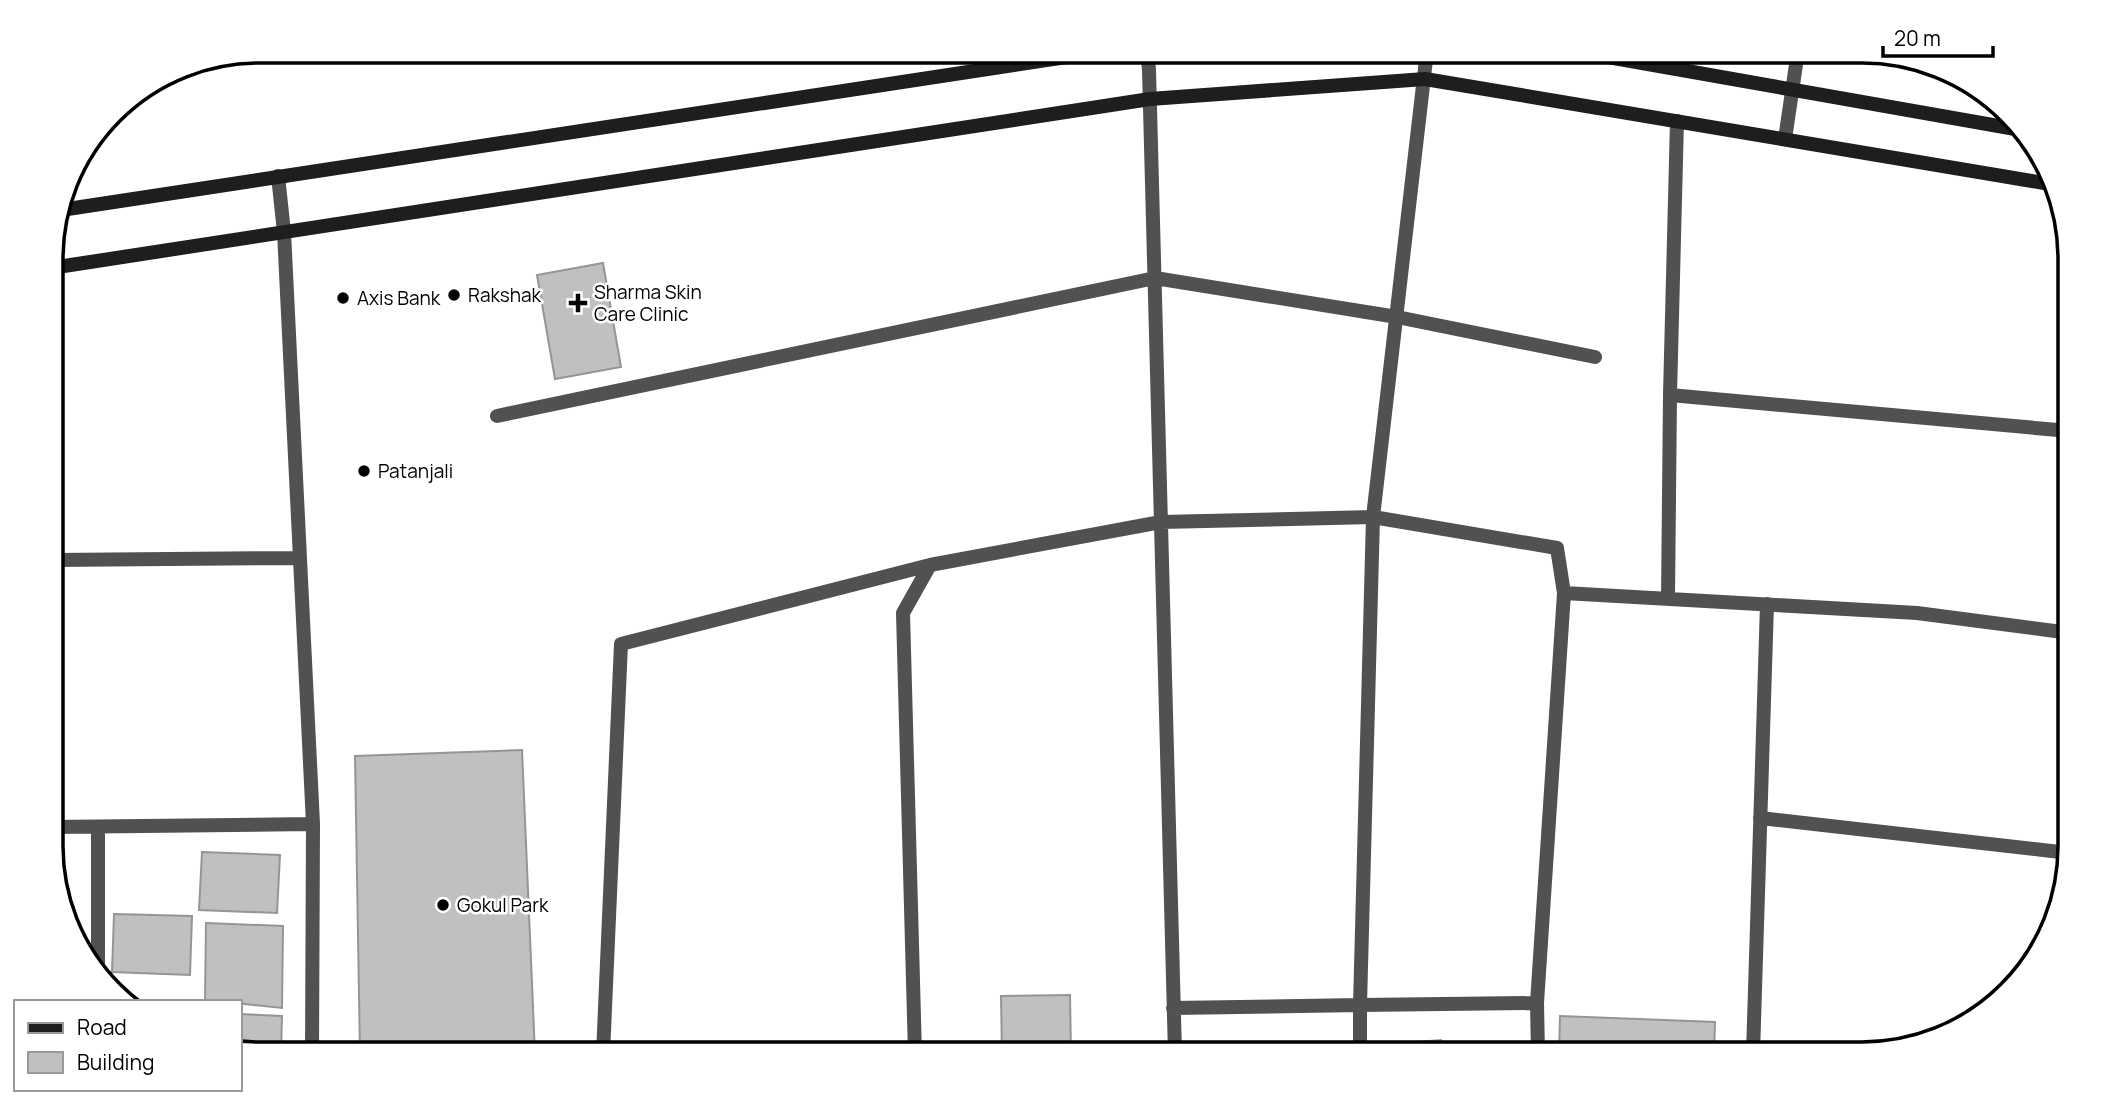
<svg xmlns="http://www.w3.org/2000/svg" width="2121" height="1105" viewBox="0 0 2121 1105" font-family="Manrope,sans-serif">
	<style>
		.building { fill: #c0c0c0; stroke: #959595; stroke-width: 2 }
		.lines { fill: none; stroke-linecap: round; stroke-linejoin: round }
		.street { stroke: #515151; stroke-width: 14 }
		.secondary { stroke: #1e1e1e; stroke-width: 14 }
		.poi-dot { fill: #000; stroke: #fff; stroke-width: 2.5 }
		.labels { text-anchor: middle; stroke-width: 5; stroke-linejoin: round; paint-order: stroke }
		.poi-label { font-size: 19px; fill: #000; stroke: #fff; text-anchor: start }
		.rim { fill: none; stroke: #000; stroke-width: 3.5 }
	</style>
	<rect width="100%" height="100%" fill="#fff"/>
	<path class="building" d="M 797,51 L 826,51 L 799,56 Z
		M 603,263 L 621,367 L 555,379 L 537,275 Z
		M 522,750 L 535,1054 L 360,1054 L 355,756 Z
		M 202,852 L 280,855 L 277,913 L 199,910 Z
		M 114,914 L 192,916 L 190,975 L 112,972 Z
		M 206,923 L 283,926 L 282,1008 L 205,1000 Z
		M 1070,995 L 1071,1054 L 1002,1054 L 1001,996 Z
		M 240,1014 L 282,1016 L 281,1054 L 259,1054 L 240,1050 Z
		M 1560,1016 L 1715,1022 L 1714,1054 L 1559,1054 Z
		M 1441,1040 L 1442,1054 L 1392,1054 L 1391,1044 Z
		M 1189,1042 L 1272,1042 L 1272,1054 L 1189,1054 Z"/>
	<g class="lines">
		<path class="street" d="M 1147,51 L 1149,70 L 1175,1054
			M 1785,139 L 1798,51
			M 278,176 L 284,232 L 313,824 L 312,1054
			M 1670,395 L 1677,121
			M 497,416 L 1155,278 L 1397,317 L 1595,357
			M 52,560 L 300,558
			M 1668,599 L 1670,395 L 2069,431
			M 1760,818 L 2069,853
			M 52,827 L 313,824
			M 98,972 L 98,827
			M 1173,1008 L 1360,1005 L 1373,517 L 1427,51
			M 603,1054 L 621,644 L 930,565
			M 915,1054 L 903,613 L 930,565 L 1161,522 L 1373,517 L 1557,548 L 1564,593 L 1917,613 L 2070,633
			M 1360,1054 L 1360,1005 L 1537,1003
			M 1538,1054 L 1537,1003 L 1564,593
			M 1753,1054 L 1767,604"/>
		<path class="secondary" d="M 1574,51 L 2021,130
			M 61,210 L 1106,51
			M 51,268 L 1150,99 L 1425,79 L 2050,184"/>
	</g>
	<g class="poi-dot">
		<circle cx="454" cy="295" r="7"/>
		<circle cx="343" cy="298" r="7"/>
		<path d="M574.5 292.5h7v7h7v7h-7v7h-7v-7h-7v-7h7z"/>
		<circle cx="364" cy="471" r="7"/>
		<circle cx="443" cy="905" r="7"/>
	</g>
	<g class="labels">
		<g class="poi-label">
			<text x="594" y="299">Sharma Skin<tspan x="594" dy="22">Care Clinic</tspan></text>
			<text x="468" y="302">Rakshak</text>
			<text x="357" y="305">Axis Bank</text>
			<text x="378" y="478">Patanjali</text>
			<text x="457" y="912">Gokul Park</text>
		</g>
	</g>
	<path d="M0 0H2121V1105H0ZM259 63H1862A196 196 0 0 1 2058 259V846A196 196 0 0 1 1862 1042H259A196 196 0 0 1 63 846V259A196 196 0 0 1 259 63Z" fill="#fff" fill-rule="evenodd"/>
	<path class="rim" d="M259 63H1862A196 196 0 0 1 2058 259V846A196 196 0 0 1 1862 1042H259A196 196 0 0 1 63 846V259A196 196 0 0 1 259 63Z"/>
	<rect x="14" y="1000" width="228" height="91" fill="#ffffff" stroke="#999999" stroke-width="2"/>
	<rect x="28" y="1023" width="35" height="10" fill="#1e1e1e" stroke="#999999" stroke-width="2"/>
	<text x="77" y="1035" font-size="21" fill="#000000">Road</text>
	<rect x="28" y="1052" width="35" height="21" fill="#c0c0c0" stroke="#999999" stroke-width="2"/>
	<text x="77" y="1070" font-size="21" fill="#000000">Building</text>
	<path d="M1883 46v10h110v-10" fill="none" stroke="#000000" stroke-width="3.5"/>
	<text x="1894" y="46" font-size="21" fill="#000000" stroke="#ffffff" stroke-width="5" paint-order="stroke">20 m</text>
</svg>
